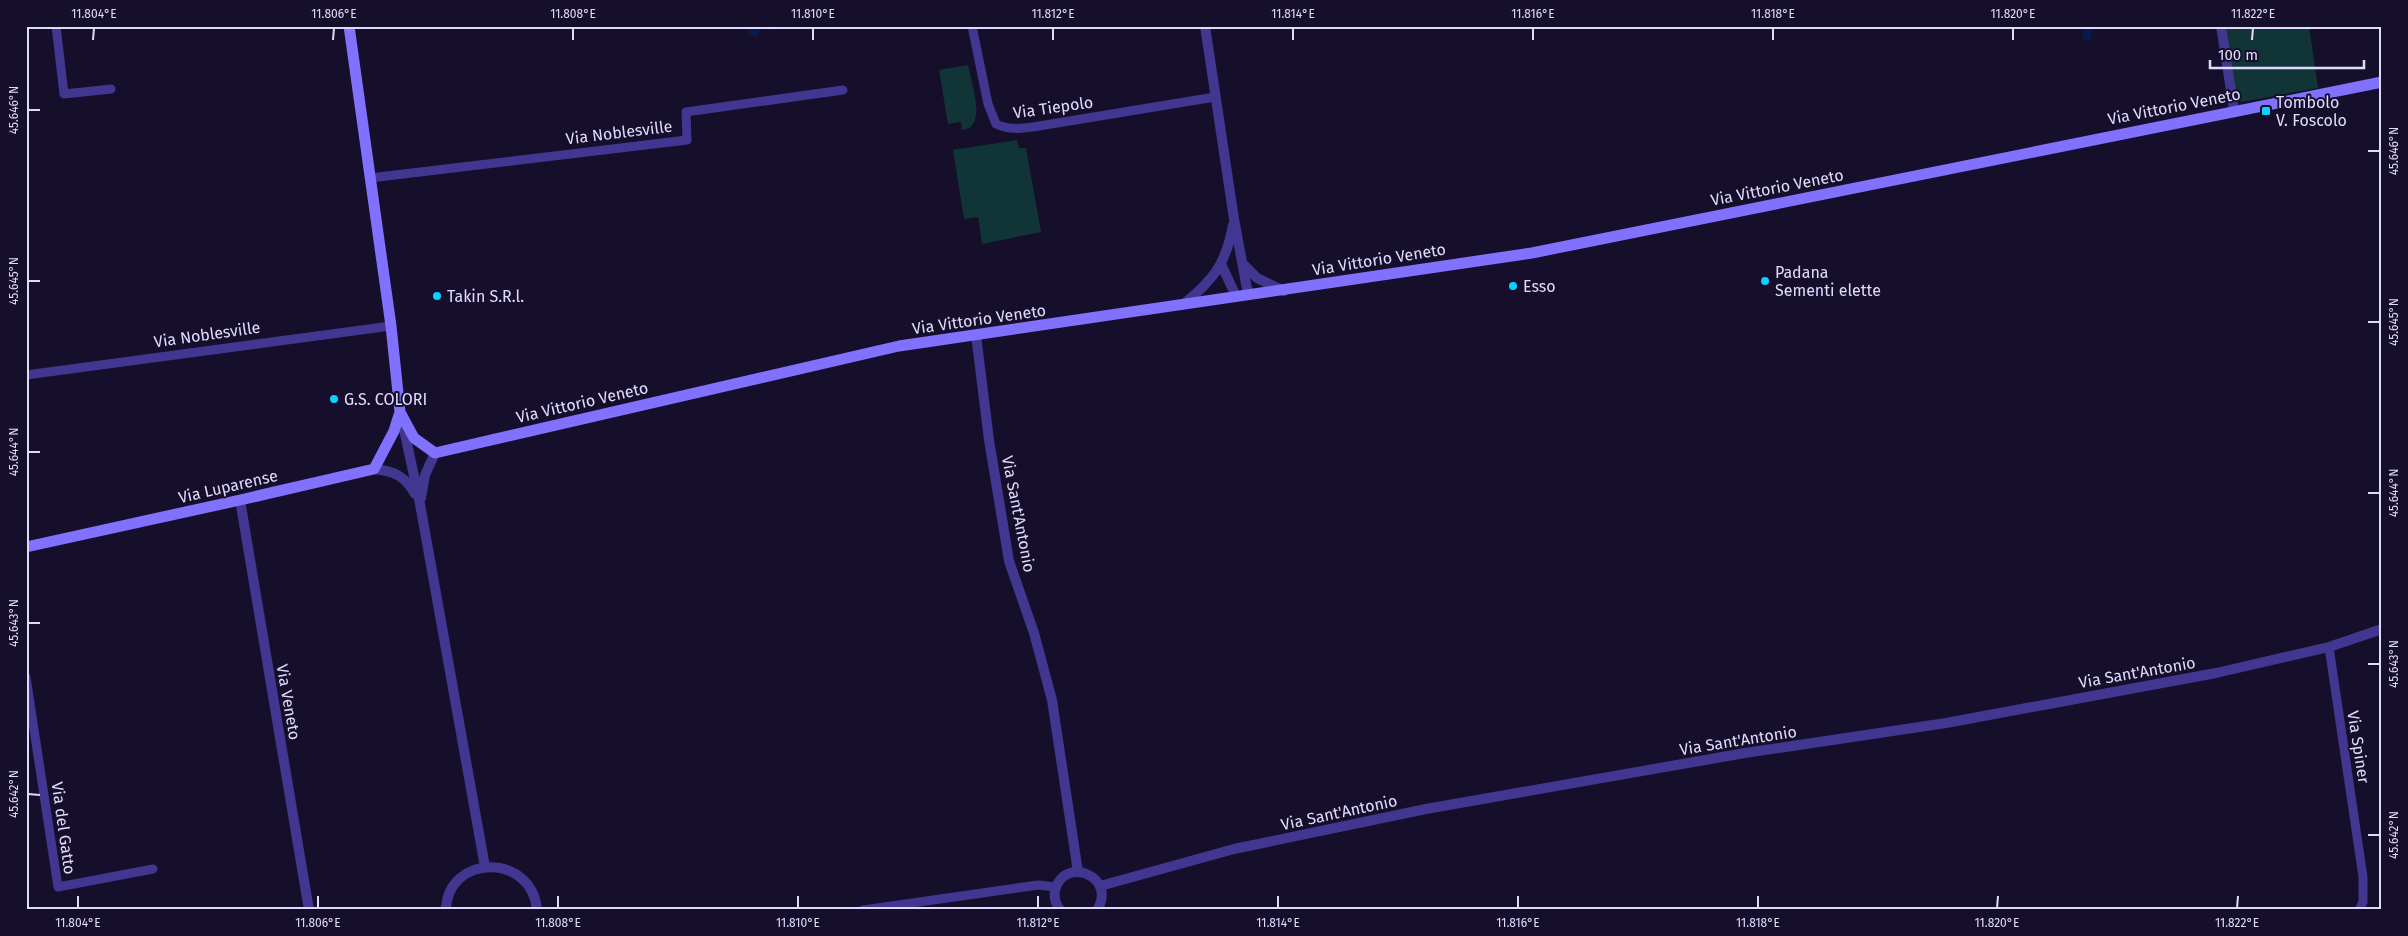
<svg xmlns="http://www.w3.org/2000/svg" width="2408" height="936" viewBox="0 0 2408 936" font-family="'Fira Sans',sans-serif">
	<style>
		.green { fill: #113537 }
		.water { fill: #061a4e }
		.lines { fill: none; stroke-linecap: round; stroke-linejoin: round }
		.minor { stroke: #413690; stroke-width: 9 }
		.tertiary { stroke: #413690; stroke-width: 10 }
		.secondary { stroke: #8171ff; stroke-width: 11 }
		.ticks { fill: none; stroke: #e1daff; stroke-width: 2 }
		.poi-dot { fill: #06d1ff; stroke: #160f2c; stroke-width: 2 }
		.labels { text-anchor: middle; stroke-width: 4; stroke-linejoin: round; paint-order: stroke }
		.poi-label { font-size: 16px; fill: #e1daff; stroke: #160f2c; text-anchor: start }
		.street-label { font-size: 16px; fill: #e1daff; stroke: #160f2c }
		.neatline { fill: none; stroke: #e1daff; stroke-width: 2 }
		.ticks-label { font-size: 12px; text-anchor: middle; fill: #e1daff }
	</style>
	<rect width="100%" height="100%" fill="#160f2c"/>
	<path class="green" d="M 2226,26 L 2309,26 L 2318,88 L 2241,102 L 2235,88 Z
		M 968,65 C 971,81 988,129 962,130 L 961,122 L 948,124 L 939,70 Z
		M 1017,140 L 1019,148 L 1026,148 L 1041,232 L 982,244 L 978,217 L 964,219 L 953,150 Z"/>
	<path class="water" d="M 746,26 L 780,26 L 774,31 L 762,26 L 758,35 L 755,37 L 748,33 Z
		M 2082,26 L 2093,26 L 2093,29 L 2090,30 L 2092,40 L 2084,41 Z"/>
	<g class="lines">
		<path class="minor" d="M 56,26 L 64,94 L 111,89
			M 972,26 L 988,104 L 996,124 C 1011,131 1024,128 1039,126 L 1215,97
			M 370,178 L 687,140 L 686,112 L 843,90
			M 26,375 L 391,326
			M 2329,647 L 2363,877 L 2363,902 L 2359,910
			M 26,677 L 58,887 L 153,869
			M 863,910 L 1038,885 L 1056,887"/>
		<path class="tertiary" d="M 1205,26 L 1234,219 L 1248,294
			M 2221,26 L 2234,110
			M 1244,265 L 1257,278 L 1284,291
			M 1222,266 L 1236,296
			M 1185,303 C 1215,278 1226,263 1233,225
			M 976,335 L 989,440 L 1009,561 L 1034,633 L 1052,700 L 1078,872
			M 402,420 L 420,504 L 485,867
			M 374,469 C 394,471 405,476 415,494
			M 421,498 L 425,475 L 435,453
			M 240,500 L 309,910
			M 1100,886 L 1234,849 L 1426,809 L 1745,753 L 1946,723 L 2216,673 L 2329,647 L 2382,629
			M 446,910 C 447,854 532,852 537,910
			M 1060,910 C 1055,903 1053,895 1056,887 C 1068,856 1117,878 1097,910"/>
		<path class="secondary" d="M 349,26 L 391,326 L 400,412 L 414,438 L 435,453 L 899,346 L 1532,253 L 2382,82
			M 26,547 L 240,500 L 374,469 L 394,431 L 400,412"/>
	</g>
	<path class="ticks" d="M 93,40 L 94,28M 333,40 L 334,28M 573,40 L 573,28M 813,40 L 813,28M 1053,40 L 1053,28M 1293,40 L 1293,28M 1533,40 L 1533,28M 1773,40 L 1773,28M 2013,40 L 2013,28M 2252,40 L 2253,28M 28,110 L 40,110M 2368,151 L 2380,151M 28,281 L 40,281M 2368,322 L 2380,322M 28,452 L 40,452M 2368,493 L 2380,493M 28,623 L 40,623M 2368,664 L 2380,664M 28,794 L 40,795M 2368,835 L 2380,835M 78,908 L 78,896M 318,908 L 318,896M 558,908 L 558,896M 798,908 L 798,896M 1038,908 L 1038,896M 1278,908 L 1278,896M 1518,908 L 1518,896M 1758,908 L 1758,896M 1997,908 L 1998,896M 2237,908 L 2238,896"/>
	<g class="poi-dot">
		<rect x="2261" y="106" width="10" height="10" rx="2.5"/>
		<circle cx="1765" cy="281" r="5"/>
		<circle cx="1513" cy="286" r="5"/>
		<circle cx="437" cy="296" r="5"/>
		<circle cx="334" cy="399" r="5"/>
	</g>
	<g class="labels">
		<g class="poi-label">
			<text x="2276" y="108">Tombolo<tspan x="2276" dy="18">V. Foscolo</tspan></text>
			<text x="1775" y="278">Padana<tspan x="1775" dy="18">Sementi elette</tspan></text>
			<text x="1523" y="292">Esso</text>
			<text x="447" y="302">Takin S.R.l.</text>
			<text x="344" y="405">G.S. COLORI</text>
		</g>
		<g class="street-label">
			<text transform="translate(2174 106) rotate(-11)" y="6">Via Vittorio Veneto</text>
			<text transform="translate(1053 107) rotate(-8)" y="6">Via Tiepolo</text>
			<text transform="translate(619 132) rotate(-7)" y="6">Via Noblesville</text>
			<text transform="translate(1777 187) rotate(-11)" y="6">Via Vittorio Veneto</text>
			<text transform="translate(1379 259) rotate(-9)" y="6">Via Vittorio Veneto</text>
			<text transform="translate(979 319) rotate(-8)" y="6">Via Vittorio Veneto</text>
			<text transform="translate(207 334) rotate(-8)" y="6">Via Noblesville</text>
			<text transform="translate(582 402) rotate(-13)" y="6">Via Vittorio Veneto</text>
			<text transform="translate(228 486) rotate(-13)" y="6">Via Luparense</text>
			<text transform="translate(1019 514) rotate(79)" y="6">Via Sant'Antonio</text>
			<text transform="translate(2137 672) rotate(-10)" y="6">Via Sant'Antonio</text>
			<text transform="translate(289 702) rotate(80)" y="6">Via Veneto</text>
			<text transform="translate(1738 740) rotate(-9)" y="6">Via Sant'Antonio</text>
			<text transform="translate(2359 747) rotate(81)" y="6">Via Spiner</text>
			<text transform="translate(1339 812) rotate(-12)" y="6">Via Sant'Antonio</text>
			<text transform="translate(64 828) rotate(82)" y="6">Via del Gatto</text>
		</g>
	</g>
	<rect width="2408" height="936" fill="none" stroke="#160f2c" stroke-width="55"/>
	<path d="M2210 60v8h154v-8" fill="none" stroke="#e1daff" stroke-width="2.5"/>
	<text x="2218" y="60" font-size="15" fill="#e1daff" stroke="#160f2c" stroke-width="4" paint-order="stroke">100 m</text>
	<rect x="28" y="28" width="2352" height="880" class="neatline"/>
	<g class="ticks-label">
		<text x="94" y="18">11.804°E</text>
		<text x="334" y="18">11.806°E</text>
		<text x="573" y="18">11.808°E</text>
		<text x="813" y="18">11.810°E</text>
		<text x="1053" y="18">11.812°E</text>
		<text x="1293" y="18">11.814°E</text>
		<text x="1533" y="18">11.816°E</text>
		<text x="1773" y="18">11.818°E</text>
		<text x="2013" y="18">11.820°E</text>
		<text x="2253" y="18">11.822°E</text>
		<text transform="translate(14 110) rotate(-90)" y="4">45.646°N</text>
		<text transform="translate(2394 151) rotate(-90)" y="4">45.646°N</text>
		<text transform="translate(14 281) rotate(-90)" y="4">45.645°N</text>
		<text transform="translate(2394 322) rotate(-90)" y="4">45.645°N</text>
		<text transform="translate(14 452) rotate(-90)" y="4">45.644°N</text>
		<text transform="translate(2394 493) rotate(-90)" y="4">45.644°N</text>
		<text transform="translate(14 623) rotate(-90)" y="4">45.643°N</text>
		<text transform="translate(2394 664) rotate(-90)" y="4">45.643°N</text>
		<text transform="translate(14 794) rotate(-90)" y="4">45.642°N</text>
		<text transform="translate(2394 835) rotate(-90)" y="4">45.642°N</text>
		<text x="78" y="927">11.804°E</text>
		<text x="318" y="927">11.806°E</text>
		<text x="558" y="927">11.808°E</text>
		<text x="798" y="927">11.810°E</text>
		<text x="1038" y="927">11.812°E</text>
		<text x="1278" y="927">11.814°E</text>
		<text x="1518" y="927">11.816°E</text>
		<text x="1758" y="927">11.818°E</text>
		<text x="1997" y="927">11.820°E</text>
		<text x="2237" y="927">11.822°E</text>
	</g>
</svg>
